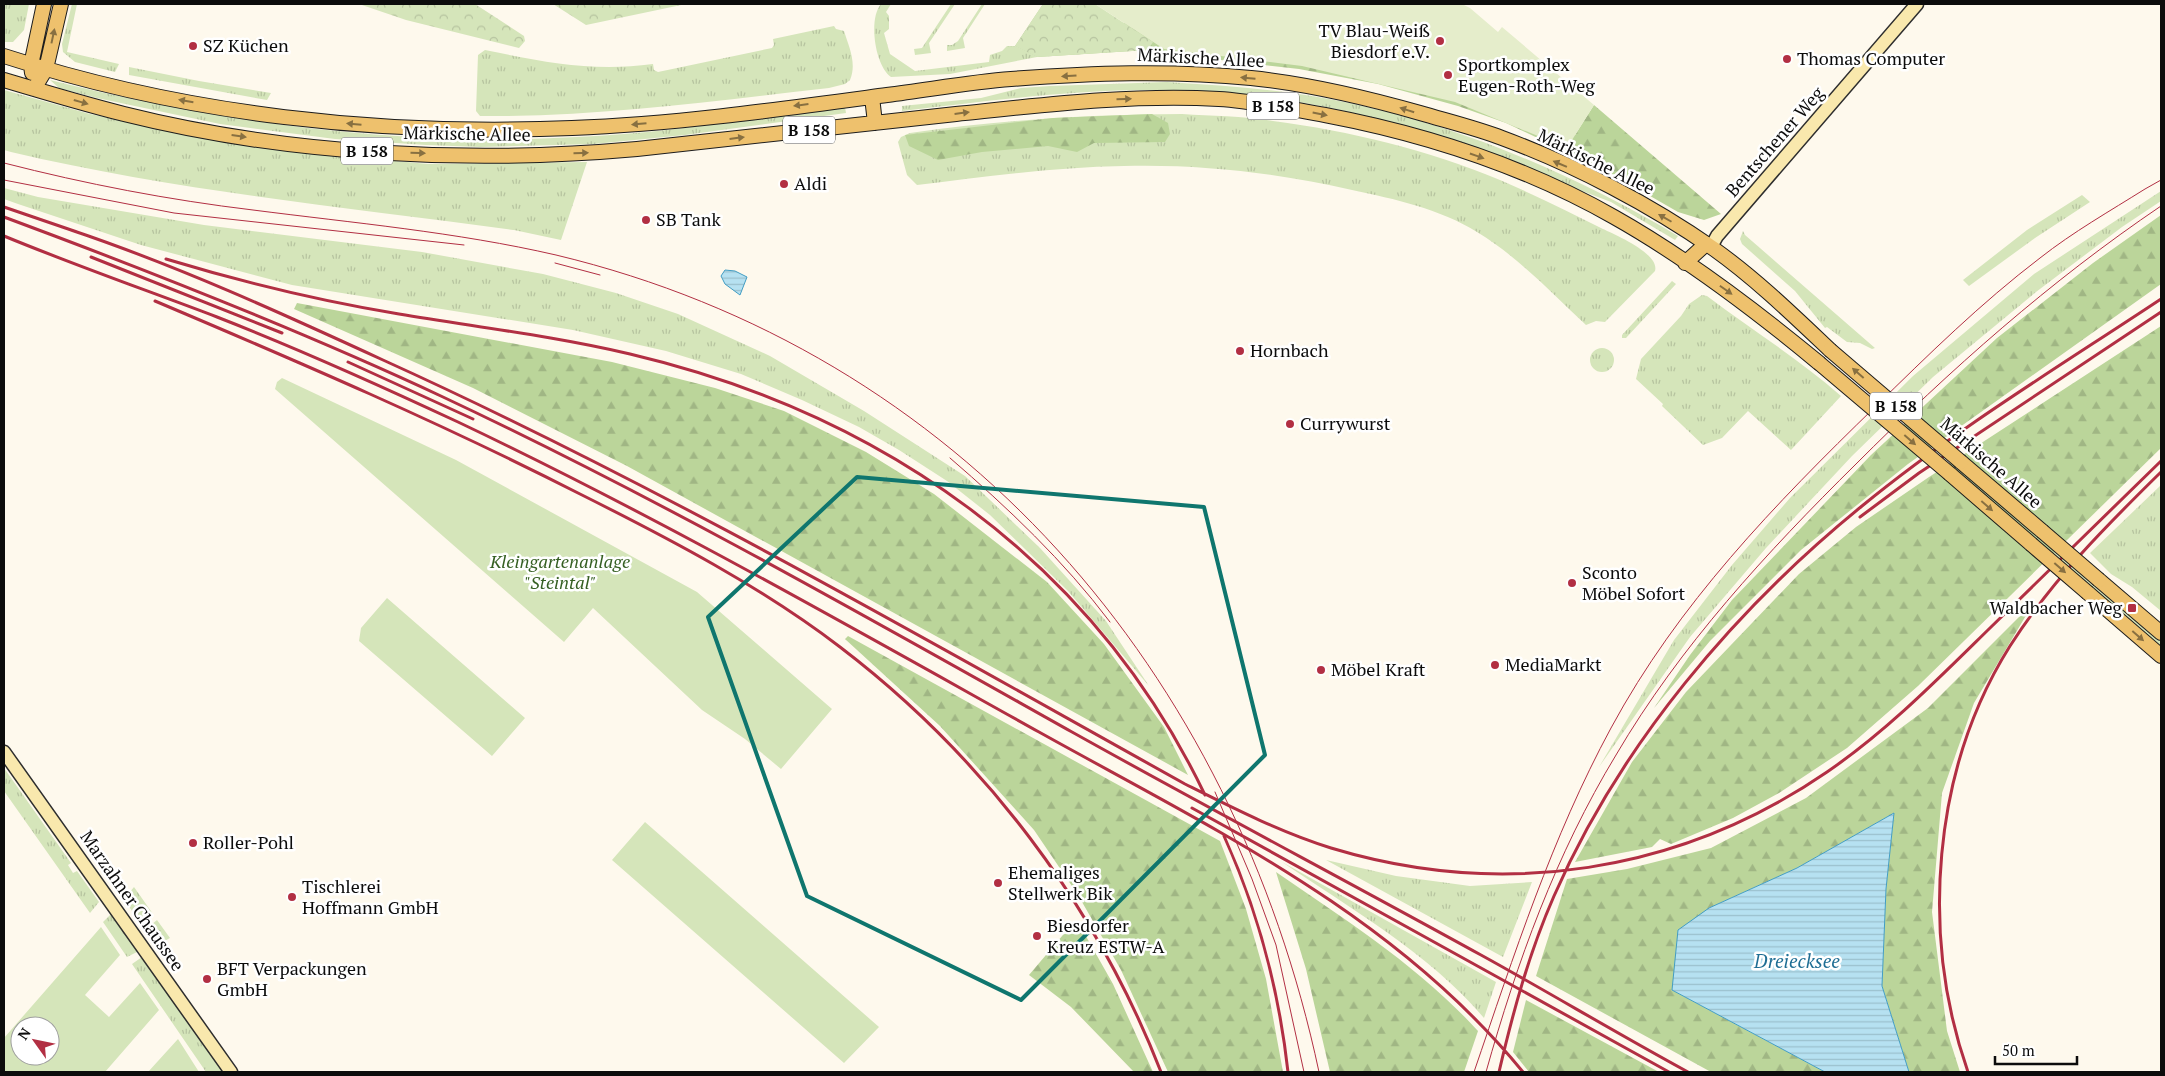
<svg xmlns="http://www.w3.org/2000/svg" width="2165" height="1076" viewBox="0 0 2165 1076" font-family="'PT Serif',serif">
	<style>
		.grass { fill: url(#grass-tufts) }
		.forest { fill: url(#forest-firs) }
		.park { fill: url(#park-crowns) }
		.garden { fill: #d5e5ba; fill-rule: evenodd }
		.pitch { fill: #e5edcb }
		.water { fill: url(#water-rules); stroke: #429dc3 }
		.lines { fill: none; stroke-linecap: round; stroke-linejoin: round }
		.secondary-casing { stroke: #2e2e2e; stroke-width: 15 }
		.primary-casing { stroke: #1d1d1d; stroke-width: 16 }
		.secondary { stroke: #f9e8ad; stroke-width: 12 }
		.primary { stroke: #eec16d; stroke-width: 14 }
		.tram { stroke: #b22f43; stroke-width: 1 }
		.rail { stroke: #b22f43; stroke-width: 3 }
		.primary-bridge-casing { stroke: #1d1d1d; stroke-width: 16; stroke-linecap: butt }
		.primary-bridge { stroke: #eec16d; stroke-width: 14 }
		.oneway { fill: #887041 }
		.marked { fill: none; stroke: #0f766e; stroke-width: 4; stroke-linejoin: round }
		.poi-dot { fill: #b22f43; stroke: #fff; stroke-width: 2 }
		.labels { text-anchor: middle; stroke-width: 5; stroke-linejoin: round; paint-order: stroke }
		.shield { fill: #fff; stroke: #555; stroke-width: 1 }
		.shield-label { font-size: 16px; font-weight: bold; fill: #0c0c0c }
		.poi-label { font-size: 18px; fill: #0c0c0c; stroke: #fff; text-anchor: start }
		.street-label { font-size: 18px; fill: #0c0c0c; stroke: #fff }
		.park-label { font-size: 18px; font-style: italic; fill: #355f22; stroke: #fff }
		.water-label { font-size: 19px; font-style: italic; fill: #1f6e94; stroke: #fff }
	</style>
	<defs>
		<pattern id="grass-tufts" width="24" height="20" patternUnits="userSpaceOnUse" patternTransform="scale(1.25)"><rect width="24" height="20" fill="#d5e5ba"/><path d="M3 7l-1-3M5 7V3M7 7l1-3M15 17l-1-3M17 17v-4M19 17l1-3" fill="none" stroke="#b6c39f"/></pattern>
		<pattern id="forest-firs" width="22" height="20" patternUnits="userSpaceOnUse" patternTransform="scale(1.25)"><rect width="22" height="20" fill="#bbd59a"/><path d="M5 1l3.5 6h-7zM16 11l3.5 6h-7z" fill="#a0b684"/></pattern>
		<pattern id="park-crowns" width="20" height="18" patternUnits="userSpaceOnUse" patternTransform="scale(1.25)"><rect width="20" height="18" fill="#d5e5ba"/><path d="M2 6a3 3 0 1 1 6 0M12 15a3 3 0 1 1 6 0" fill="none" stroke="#b6c39f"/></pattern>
		<pattern id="water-rules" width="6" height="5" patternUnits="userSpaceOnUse" patternTransform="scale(1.25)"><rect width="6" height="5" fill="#b6e1f1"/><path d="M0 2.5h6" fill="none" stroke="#9bc0cd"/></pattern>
	</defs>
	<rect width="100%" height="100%" fill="#fef9ed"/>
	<path class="grass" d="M 4,4 L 29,4 L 24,30 L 13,42 L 4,42 Z
		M 72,4 L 77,4 L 67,52 L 119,64 L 115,72 L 75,62 L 63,52 L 62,44 Z
		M 881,4 L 891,4 L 886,12 L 889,16 L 889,29 L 884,33 L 890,54 L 915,71 L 989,62 L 990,55 L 1002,51 L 1007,46 L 1015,46 L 1037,57 L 950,74 L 891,77 C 875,66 868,19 881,4 Z
		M 951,4 L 955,4 L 929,43 L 931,53 L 915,55 L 914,49 L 922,48 Z
		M 982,4 L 985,4 L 963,38 L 965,48 L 947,51 L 947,45 L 952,45 L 958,41 Z
		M 834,26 L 836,29 L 844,31 C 849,47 857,63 850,80 L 845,84 L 829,88 C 713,101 598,117 480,116 L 476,111 L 478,55 L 485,50 C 544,62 592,72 653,64 L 654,70 L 658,72 L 772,48 L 774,45 L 773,39 Z
		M 129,67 L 199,81 L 271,93 L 267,100 L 129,75 Z
		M 50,80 C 223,123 399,147 577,137 C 667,133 756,118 845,107 L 846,113 L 685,135 L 594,144 L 480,147 L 426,145 L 335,139 L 220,124 L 97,98 L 59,88 Z
		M 1167,82 C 1209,85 1250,87 1292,93 C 1429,112 1560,166 1678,236 L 1675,240 L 1611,202 L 1582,191 C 1447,133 1311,90 1162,90 C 1075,89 989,101 902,111 L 902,106 L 981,98 L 1021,88 L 1050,86 Z
		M 4,90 L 90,114 L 214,140 L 288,151 L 428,164 L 587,162 L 561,240 L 514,230 C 345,207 176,191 11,152 L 4,150 Z
		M 1182,114 C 1212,116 1243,116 1273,121 C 1350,131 1428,150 1500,180 C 1535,195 1569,212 1603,229 C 1616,235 1660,254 1655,271 L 1605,322 L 1596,321 L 1586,325 C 1551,292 1518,257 1477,232 C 1440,209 1395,199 1352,190 C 1277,173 1201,164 1124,166 C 1054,167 985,177 917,185 L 907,175 L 898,142 L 901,137 L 910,133 C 1000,120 1092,114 1182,114 Z
		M 4,188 L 38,197 L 204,225 L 422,252 L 543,274 L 616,293 L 678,314 L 770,356 L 864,411 L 965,476 L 1040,548 L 1106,621 L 1149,686 L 1068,591 L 990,515 L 947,481 L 899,450 L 859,427 L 802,400 L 741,374 L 666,351 L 573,330 L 292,285 L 141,245 L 18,204 L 4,199 Z
		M 2161,191 L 2161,201 L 2122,227 L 2036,292 L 1933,377 L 1852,456 L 1766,548 L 1690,637 L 1599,767 L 1674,640 L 1732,565 L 1790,498 L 1913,376 L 2034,274 Z
		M 2082,195 L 2090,202 L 2035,238 L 1969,286 L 1963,280 L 2027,230 Z
		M 1743,231 L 1745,235 L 1875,348 L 1872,349 L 1860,343 L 1847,342 L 1827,327 L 1825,328 L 1795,291 L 1742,244 L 1740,239 Z
		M 1672,281 L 1676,284 L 1626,338 L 1622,338 L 1622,335 Z
		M 1702,295 L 1707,296 C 1752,330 1799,359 1841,396 L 1791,450 L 1748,411 L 1722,438 L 1703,445 L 1662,406 L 1663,404 L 1636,379 L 1641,359 L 1681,316 L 1689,304 Z
		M1590 360a12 12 0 1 1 24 0a12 12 0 1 1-24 0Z
		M 2161,485 L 2161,611 L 2132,587 L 2111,574 L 2090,553 Z
		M 2035,534 L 2161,642 L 2161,647 L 2044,546 Z
		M 4,768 L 71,863 L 68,865 L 73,873 L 77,871 L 99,902 L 90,913 L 4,791 Z
		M 1326,860 L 1396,876 L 1470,886 L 1532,882 L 1503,957 Z
		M 1282,862 L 1496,982 L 1484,1018 C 1429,953 1351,909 1282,862 Z
		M 134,887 L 153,914 L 141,923 L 127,904 L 129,893 Z
		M 110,915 L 113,916 L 139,951 L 127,957 L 103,922 Z
		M 157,920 L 170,938 L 157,945 L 146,929 Z
		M 142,957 L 224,1072 L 206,1072 L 132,964 Z"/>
	<path class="forest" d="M 1043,4 L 1120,26 L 1129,18 L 1232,30 L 1575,135 L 1594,105 L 1721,214 L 1704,220 L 1678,212 L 1605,170 L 1506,123 L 1458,106 L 1378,84 L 1299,69 L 1195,57 L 1178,53 L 1148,50 L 1037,57 L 1015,46 Z
		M 1152,114 L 1168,123 L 1170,134 L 1165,142 L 1094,143 L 1077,152 L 1048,146 L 982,152 L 938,160 L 909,146 L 905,135 L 1053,118 Z
		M 2161,215 L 2161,284 L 1908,464 L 1801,550 L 1710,641 L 1654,708 L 1690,655 L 1732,600 L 1871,455 L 1997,338 L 2093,263 Z
		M 297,303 L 612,362 L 715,388 L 784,411 L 866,452 L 934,494 L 1047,582 L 1104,644 L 1164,727 L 1188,775 L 627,466 L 473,388 L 294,309 Z
		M 2161,326 L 2161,448 L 1918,686 L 1847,748 L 1779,793 L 1733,818 L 1671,844 L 1660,839 L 1652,847 L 1575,862 L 1632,762 L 1686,692 L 1799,574 L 1856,527 L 1929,477 Z
		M 2034,602 L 1974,703 L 1942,793 L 1932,912 L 1947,1031 L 1960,1072 L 1909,1072 L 1882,986 L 1886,889 L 1894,813 L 1797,868 L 1709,908 L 1672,990 L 1825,1072 L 1711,1072 L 1536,976 L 1567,879 L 1627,869 L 1711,848 L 1806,798 L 1928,708 Z
		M 848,636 L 1220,841 L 1246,909 L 1266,979 L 1283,1072 L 1168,1072 L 1121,970 L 1078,895 L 1034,830 L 940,726 L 845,639 Z
		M 1276,872 C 1347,921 1420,967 1478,1031 L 1464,1072 L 1330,1072 L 1306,969 Z
		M 1068,929 L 1083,931 L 1113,984 L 1153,1072 L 1134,1072 L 1071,1007 L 1029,975 Z
		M 1526,1000 L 1659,1072 L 1529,1072 L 1513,1052 Z"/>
	<path class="park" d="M 359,4 L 475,4 L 524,36 L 525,41 L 519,48 L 406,20 Z
		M 553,4 L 686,4 L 586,25 Z
		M 1043,4 L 1095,4 L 1153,42 L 1148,50 L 1037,57 L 1015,46 Z"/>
	<path class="garden" d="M 282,378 L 456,460 L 697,592 L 832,709 L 781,769 L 745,739 L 702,710 L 593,608 L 564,642 L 275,389 L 277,382 Z
		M 387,598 L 525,718 L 492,756 L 359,641 L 361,628 Z
		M 645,822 L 879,1027 L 844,1063 L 612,860 Z
		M 101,927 L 120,955 L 85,995 L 109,1017 L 140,983 L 159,1010 L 105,1072 L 4,1072 L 4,1038 ZM 20,1026 L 50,1026 L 50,1056 L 20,1056 Z
		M 178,1039 L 199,1072 L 148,1072 Z"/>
	<path class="pitch" d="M 1095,4 L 1462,4 L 1470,8 L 1498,32 L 1502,27 L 1594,105 L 1567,148 L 1455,102 L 1302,66 L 1164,49 Z"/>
	<path class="water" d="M 725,270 L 735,271 L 747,277 L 740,295 L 725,284 L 721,276 Z
		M 1894,813 L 1886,889 L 1882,986 L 1909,1072 L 1825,1072 L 1672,990 L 1678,930 L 1709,908 L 1797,868 Z"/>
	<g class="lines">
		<defs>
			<path id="secondary" d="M 1711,247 L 1717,236 L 1917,4
				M 4,752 L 231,1072"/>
			<path id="primary" d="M 4,56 C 186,115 381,136 572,128 C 677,124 783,109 887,95 C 928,90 970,82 1011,79 C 1091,73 1171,70 1251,78 C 1309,84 1364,97 1420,113 C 1447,121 1476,128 1502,138 C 1575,165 1651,205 1714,249 C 1756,279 1793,315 1830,350
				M 32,73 L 31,65 L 44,4
				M 4,80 C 44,92 84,104 124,114 C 288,155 469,164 637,149 C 743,138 849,125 956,114 C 1043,105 1131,94 1219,99 C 1254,101 1290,109 1325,115 C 1425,134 1526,167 1614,217 C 1687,258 1755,310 1819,363
				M 34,89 L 46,69 L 61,4
				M 872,97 L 875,123
				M 1685,263 L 1706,244
				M 1961,462 L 2042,531
				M 1950,474 L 2031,544
				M 2099,580 L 2161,633
				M 2088,593 L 2161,656"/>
		</defs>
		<use href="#secondary" class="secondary-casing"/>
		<use href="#primary" class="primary-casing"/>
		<use href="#secondary" class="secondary"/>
		<use href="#primary" class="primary"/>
		<path class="tram" d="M 4,163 C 86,184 169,200 253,210 C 354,223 456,232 556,255 C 961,352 1234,672 1319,1072
			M 4,180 L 174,213 L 464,245
			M 555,263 L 600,275
			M 950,458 C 1008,508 1064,561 1110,622
			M 1215,792 L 1252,879 L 1276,945 L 1304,1072
			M 1474,1072 C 1514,955 1552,837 1611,728 C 1678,604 1775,504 1875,407 C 1928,355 1981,303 2040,258 C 2073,232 2110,211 2145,189 L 2161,180
			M 1486,1072 C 1517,962 1556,854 1616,755 C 1680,646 1767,552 1856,464 C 1950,370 2050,281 2161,206"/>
		<path class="rail" d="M 4,207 L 77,232
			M 4,217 C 152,272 300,330 443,397 C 658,498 865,616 1072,732 C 1208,808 1345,880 1481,955 C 1550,993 1618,1034 1688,1072
			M 71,230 C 178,266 281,313 383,360 C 659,485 921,637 1185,784 C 1233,808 1280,832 1331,848 C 1503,900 1680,873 1827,772 C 1887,731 1938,679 1990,628 C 2047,572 2104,516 2161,461
			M 4,236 C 74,265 146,290 217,317 C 299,349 379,385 458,422 C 656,516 847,625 1039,732 C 1213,829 1394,914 1523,1072
			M 91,257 L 282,333
			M 166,259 C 242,282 320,301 399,314 C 476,327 554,336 630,354 C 880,413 1092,559 1205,795
			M 155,301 C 299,362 441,423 580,494 C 670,539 760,586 840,647 C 983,756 1096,905 1161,1072
			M 348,362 L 473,419
			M 1860,517 L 1919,473 L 2161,312
			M 1192,808 L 1669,1072
			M 1224,836 C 1258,911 1279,991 1288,1072
			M 1499,1072 C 1513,1012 1529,953 1554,896 C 1620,745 1734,610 1862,506 C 1956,429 2060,366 2161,299
			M 1968,1072 C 1920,935 1932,770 2010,646 C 2052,580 2106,526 2161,472"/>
		<defs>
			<path id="primary-bridge" d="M 1830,350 L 1961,462
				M 1819,363 L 1950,474
				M 2042,531 L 2099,580
				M 2031,544 L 2088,593"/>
		</defs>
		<use href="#primary-bridge" class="primary-bridge-casing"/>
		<use href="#primary-bridge" class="primary-bridge"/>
	</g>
	<defs><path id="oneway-solid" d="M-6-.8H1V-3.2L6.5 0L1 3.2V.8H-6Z" transform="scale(1.25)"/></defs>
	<g class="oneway">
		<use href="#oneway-solid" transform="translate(53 36) rotate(-78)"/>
		<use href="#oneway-solid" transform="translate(1069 76) rotate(176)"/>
		<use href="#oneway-solid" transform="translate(1248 78) rotate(-175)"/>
		<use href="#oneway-solid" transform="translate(1124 99) rotate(-2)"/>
		<use href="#oneway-solid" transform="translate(186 101) rotate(-170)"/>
		<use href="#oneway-solid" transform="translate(81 102) rotate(16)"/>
		<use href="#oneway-solid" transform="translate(801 105) rotate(173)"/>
		<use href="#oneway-solid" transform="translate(1407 110) rotate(-163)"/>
		<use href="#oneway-solid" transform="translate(962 113) rotate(-7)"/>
		<use href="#oneway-solid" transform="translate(1320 114) rotate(11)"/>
		<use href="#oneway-solid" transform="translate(354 124) rotate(-175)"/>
		<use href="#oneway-solid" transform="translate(639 124) rotate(175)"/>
		<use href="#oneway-solid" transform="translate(239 136) rotate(8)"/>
		<use href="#oneway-solid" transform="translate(737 138) rotate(-7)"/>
		<use href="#oneway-solid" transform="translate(418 153) rotate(2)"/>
		<use href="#oneway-solid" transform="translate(581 153) rotate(-1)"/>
		<use href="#oneway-solid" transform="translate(1477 156) rotate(19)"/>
		<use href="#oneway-solid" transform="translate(1560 164) rotate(-157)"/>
		<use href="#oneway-solid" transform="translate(1665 218) rotate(-150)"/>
		<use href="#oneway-solid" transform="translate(1726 290) rotate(35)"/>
		<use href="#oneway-solid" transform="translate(1858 373) rotate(-139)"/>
		<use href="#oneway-solid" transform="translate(1910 440) rotate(41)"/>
		<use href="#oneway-solid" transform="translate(1987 506) rotate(41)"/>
		<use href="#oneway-solid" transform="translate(2060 568) rotate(41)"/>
		<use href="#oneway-solid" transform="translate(2138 636) rotate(41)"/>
	</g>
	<path class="marked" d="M 857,477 L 1204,507 L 1265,755 L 1021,1000 L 807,896 L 708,617 Z"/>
	<g class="poi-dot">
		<circle cx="1440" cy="41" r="5"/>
		<circle cx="193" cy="46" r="5"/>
		<circle cx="1787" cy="59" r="5"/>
		<circle cx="1448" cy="75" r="5"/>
		<circle cx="784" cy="184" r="5"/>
		<circle cx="646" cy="220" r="5"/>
		<circle cx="1240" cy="351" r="5"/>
		<circle cx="1290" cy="424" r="5"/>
		<circle cx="1572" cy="583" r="5"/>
		<rect x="2127" y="603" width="10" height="10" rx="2.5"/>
		<circle cx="1495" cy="665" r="5"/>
		<circle cx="1321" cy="670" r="5"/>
		<circle cx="193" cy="843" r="5"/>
		<circle cx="998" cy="883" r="5"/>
		<circle cx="292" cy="897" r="5"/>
		<circle cx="1037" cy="936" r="5"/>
		<circle cx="207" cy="979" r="5"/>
	</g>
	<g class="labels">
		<g class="shield">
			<rect x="1247" y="92.5" width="52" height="27" rx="4"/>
			<rect x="783" y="116.5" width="52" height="27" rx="4"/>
			<rect x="341" y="137.5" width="52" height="27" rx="4"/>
			<rect x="1870" y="392.5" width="52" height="27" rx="4"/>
		</g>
		<g class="shield-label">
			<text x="1273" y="112">B 158</text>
			<text x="809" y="136">B 158</text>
			<text x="367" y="157">B 158</text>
			<text x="1896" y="412">B 158</text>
		</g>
		<g class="poi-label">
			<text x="1430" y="37" text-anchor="end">TV Blau-Weiß<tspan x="1430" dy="21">Biesdorf e.V.</tspan></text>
			<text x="203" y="52">SZ Küchen</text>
			<text x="1797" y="65">Thomas Computer</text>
			<text x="1458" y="71">Sportkomplex<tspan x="1458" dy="21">Eugen-Roth-Weg</tspan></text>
			<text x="794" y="190">Aldi</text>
			<text x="656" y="226">SB Tank</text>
			<text x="1250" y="357">Hornbach</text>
			<text x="1300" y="430">Currywurst</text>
			<text x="1582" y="579">Sconto<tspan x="1582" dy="21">Möbel Sofort</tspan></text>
			<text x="2122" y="614" text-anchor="end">Waldbacher Weg</text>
			<text x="1505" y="671">MediaMarkt</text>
			<text x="1331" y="676">Möbel Kraft</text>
			<text x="203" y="849">Roller-Pohl</text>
			<text x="1008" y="879">Ehemaliges<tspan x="1008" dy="21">Stellwerk Bik</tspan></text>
			<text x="302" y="893">Tischlerei<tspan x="302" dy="21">Hoffmann GmbH</tspan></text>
			<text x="1047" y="932">Biesdorfer<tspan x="1047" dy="21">Kreuz ESTW-A</tspan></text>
			<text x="217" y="975">BFT Verpackungen<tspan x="217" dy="21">GmbH</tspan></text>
		</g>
		<g class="street-label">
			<text transform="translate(1201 58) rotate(3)" y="6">Märkische Allee</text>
			<text transform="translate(467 134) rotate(1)" y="6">Märkische Allee</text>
			<text transform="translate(1775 142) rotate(-49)" y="6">Bentschener Weg</text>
			<text transform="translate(1596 162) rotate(26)" y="6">Märkische Allee</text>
			<text transform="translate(1991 463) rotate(41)" y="6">Märkische Allee</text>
			<text transform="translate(132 901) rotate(55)" y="6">Marzahner Chaussee</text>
		</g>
		<g class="park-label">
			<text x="560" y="568">Kleingartenanlage<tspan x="560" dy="21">"Steintal"</tspan></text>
		</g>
		<g class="water-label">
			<text x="1797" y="968">Dreiecksee</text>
		</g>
	</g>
	<rect width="2165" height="1076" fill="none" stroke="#0c0c0c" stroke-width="10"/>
	<g transform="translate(35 1041) rotate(303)"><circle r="24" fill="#ffffff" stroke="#9e9e9e"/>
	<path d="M0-4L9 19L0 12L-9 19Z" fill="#b22f43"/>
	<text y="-8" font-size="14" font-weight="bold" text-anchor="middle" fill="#0c0c0c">N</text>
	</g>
	<path d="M1995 1056v8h82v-8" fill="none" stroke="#0c0c0c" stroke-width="2.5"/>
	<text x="2002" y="1056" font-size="15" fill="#0c0c0c" stroke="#ffffff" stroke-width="4" paint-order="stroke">50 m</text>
</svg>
